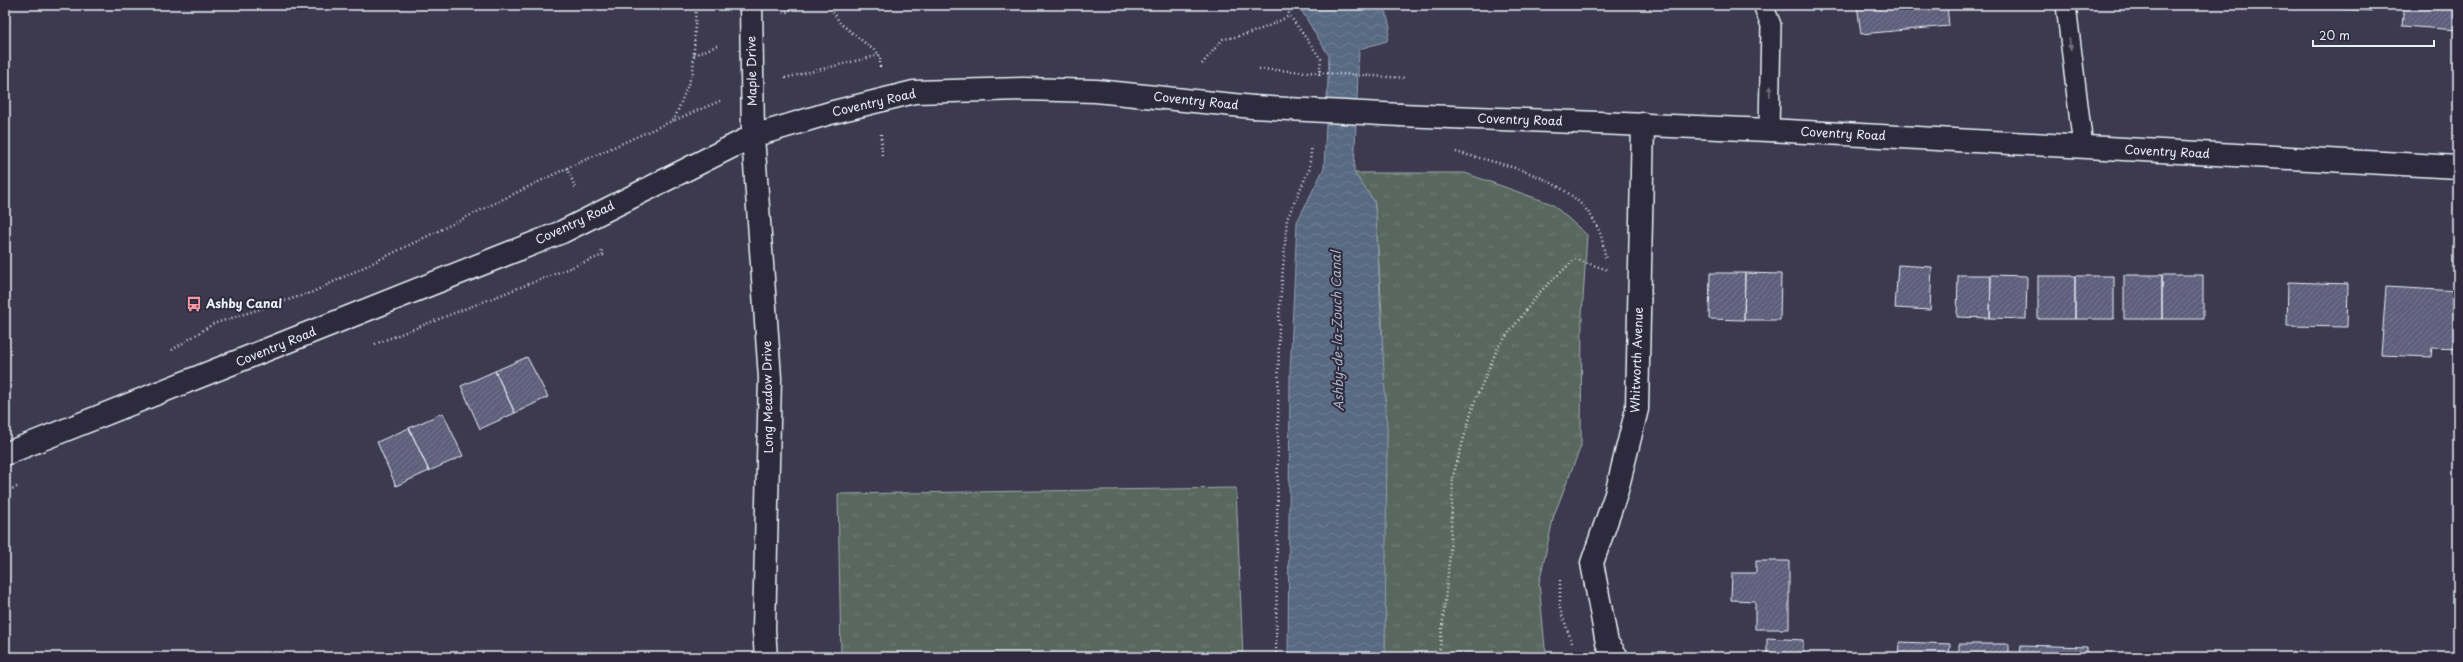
<svg xmlns="http://www.w3.org/2000/svg" width="2463" height="662" viewBox="0 0 2463 662" font-family="'Playpen Sans',sans-serif">
	<style>
		.grass { fill: url(#grass-tufts); stroke: #a0acab }
		.water { fill: url(#water-waves); stroke: #929fb1 }
		.building { fill: url(#building-hatch); stroke: #e8f1f8 }
		.lines { fill: none; stroke-linecap: round; stroke-linejoin: round }
		.lane-casing { stroke: #e8f1f8; stroke-width: 22 }
		.street-casing { stroke: #e8f1f8; stroke-width: 25 }
		.secondary-casing { stroke: #e8f1f8; stroke-width: 25 }
		.path { stroke: #e8f1f8; stroke-width: 2.5; stroke-dasharray: 1 3; stroke-linecap: butt }
		.lane { stroke: #2f2a3d; stroke-width: 19 }
		.street { stroke: #2f2a3d; stroke-width: 22 }
		.secondary { stroke: #2f2a3d; stroke-width: 22 }
		.secondary-bridge-casing { stroke: #e8f1f8; stroke-width: 25; stroke-linecap: butt }
		.path-bridge { stroke: #e8f1f8; stroke-width: 2.5; stroke-dasharray: 1 3; stroke-linecap: butt }
		.secondary-bridge { stroke: #2f2a3d; stroke-width: 22 }
		.oneway { fill: #70707e }
		.labels { text-anchor: middle; stroke-width: 4; stroke-linejoin: round; paint-order: stroke }
		.street-label { font-size: 12px; fill: #e8f1f8; stroke: #2f2a3d }
		.poi-label { font-size: 12px; font-weight: bold; fill: #e8f1f8; stroke: #2f2a3d; text-anchor: start }
		.water-label { font-size: 13px; font-style: italic; fill: #a7b4c3; stroke: #2f2a3d }
	</style>
	<defs>
		<pattern id="grass-tufts" width="24" height="20" patternUnits="userSpaceOnUse"><rect width="24" height="20" fill="#58685e"/><path d="M3 7l-1-3M5 7V3M7 7l1-3M15 17l-1-3M17 17v-4M19 17l1-3" fill="none" stroke="#707e76"/></pattern>
		<pattern id="water-waves" width="16" height="10" patternUnits="userSpaceOnUse"><rect width="16" height="10" fill="#586982"/><path d="M0 5q4-4 8 0t8 0" fill="none" stroke="#707f94"/></pattern>
		<pattern id="building-hatch" width="6" height="6" patternUnits="userSpaceOnUse"><rect width="6" height="6" fill="#5e5f7c"/><path d="M-1 1l2-2M0 6l6-6M5 7l2-2" fill="none" stroke="#75768f"/></pattern>
	</defs>
	<rect width="100%" height="100%" fill="#3d3a50"/>
	<filter id="ink" filterUnits="userSpaceOnUse"><feTurbulence type="fractalNoise" baseFrequency=".025" numOctaves="2"/><feDisplacementMap in="SourceGraphic" scale="8" xChannelSelector="R" yChannelSelector="G"/><feConvolveMatrix kernelMatrix="1 2 1 2 8 2 1 2 1" color-interpolation-filters="sRGB"/></filter>
	<g filter="url(#ink)">
		<path class="grass" d="M 1354,173 L 1465,173 L 1552,204 L 1587,235 L 1582,315 L 1581,446 L 1554,515 L 1539,583 L 1545,648 L 1549,657 L 1385,657 L 1382,314 L 1376,217 L 1374,201 Z
			M 1236,488 L 1243,657 L 841,657 L 838,494 Z"/>
		<path class="water" d="M 1298,5 L 1384,5 L 1390,27 L 1387,41 L 1359,49 L 1354,173 L 1374,201 L 1376,217 L 1387,430 L 1385,657 L 1288,657 L 1290,372 L 1297,222 L 1324,168 L 1329,56 Z"/>
		<path class="building" d="M 1857,5 L 1947,5 L 1949,26 L 1861,34 Z
			M 2278,5 L 2374,5 L 2374,11 Z
			M 2404,5 L 2458,5 L 2458,30 L 2402,26 Z
			M 1898,265 L 1932,267 L 1930,310 L 1895,308 Z
			M 1710,273 L 1745,273 L 1744,320 L 1709,319 Z
			M 1745,273 L 1781,274 L 1780,320 L 1744,320 Z
			M 1958,275 L 1991,275 L 1990,318 L 1957,317 Z
			M 1991,275 L 2027,276 L 2026,319 L 1990,318 Z
			M 2124,275 L 2162,275 L 2162,319 L 2124,319 Z
			M 2162,275 L 2203,275 L 2203,319 L 2162,319 Z
			M 2038,276 L 2075,276 L 2075,319 L 2038,319 Z
			M 2075,276 L 2114,276 L 2114,319 L 2075,319 Z
			M 2288,282 L 2348,284 L 2347,327 L 2287,326 Z
			M 2386,287 L 2458,291 L 2458,349 L 2432,348 L 2431,357 L 2381,355 Z
			M 527,357 L 548,397 L 515,413 L 495,371 Z
			M 495,371 L 515,413 L 480,429 L 461,386 Z
			M 443,413 L 463,456 L 429,471 L 409,428 Z
			M 409,428 L 429,471 L 396,486 L 377,442 Z
			M 1756,561 L 1789,561 L 1789,629 L 1755,629 L 1755,601 L 1731,600 L 1732,573 L 1756,573 Z
			M 1767,638 L 1803,640 L 1803,657 L 1767,657 Z
			M 1900,642 L 1950,644 L 1949,657 L 1899,657 Z
			M 1959,644 L 2009,644 L 2009,657 L 1959,657 Z
			M 2021,645 L 2087,647 L 2087,657 L 2020,657 Z"/>
		<g class="lines">
			<defs>
				<path id="lane" d="M 1763,5 L 1771,25 L 1769,130
					M 2066,5 L 2083,147"/>
				<path id="street" d="M 751,5 L 753,136 L 770,378 L 764,630 L 766,657
					M 1617,657 L 1607,643 L 1592,563 L 1616,494 L 1637,409 L 1643,124"/>
				<path id="secondary" d="M 1401,115 L 1769,130 L 2458,167
					M 5,454 L 562,232 L 753,136 L 830,113 L 914,92 L 1024,89 L 1096,91 L 1253,107"/>
			</defs>
			<use href="#lane" class="lane-casing"/>
			<use href="#street" class="street-casing"/>
			<use href="#secondary" class="secondary-casing"/>
			<path class="path" d="M 829,5 L 840,23 L 880,55
				M 1286,5 L 1290,16 L 1321,59 L 1319,78
				M 783,14 L 800,5
				M 694,55 L 719,45
				M 1202,64 L 1223,39 C 1247,36 1268,27 1289,16
				M 880,67 L 880,55
				M 785,78 L 880,55
				M 675,120 L 720,101
				M 881,134 L 882,157
				M 1456,152 C 1505,165 1579,178 1600,233 C 1603,241 1604,251 1606,260
				M 567,168 L 576,189
				M 375,344 L 603,255 L 601,249
				M 172,350 L 213,324 L 313,292 L 567,168 L 674,120 L 693,72 L 696,5
				M 5,492 L 19,486
				M 1560,580 L 1560,609 L 1572,643
				M 1276,657 L 1279,317 L 1287,219 L 1309,170 L 1312,143
				M 1439,657 L 1450,553 L 1453,476 L 1474,403 L 1498,347 L 1540,292 L 1575,259 L 1608,270"/>
			<use href="#lane" class="lane"/>
			<use href="#street" class="street"/>
			<use href="#secondary" class="secondary"/>
			<defs>
				<path id="secondary-bridge" d="M 1253,107 L 1401,115"/>
			</defs>
			<use href="#secondary-bridge" class="secondary-bridge-casing"/>
			<path class="path-bridge" d="M 1259,69 L 1406,78"/>
			<use href="#secondary-bridge" class="secondary-bridge"/>
		</g>
		<defs><path id="oneway-solid" d="M-6-.8H1V-3.2L6.5 0L1 3.2V.8H-6Z"/></defs>
		<g class="oneway">
			<use href="#oneway-solid" transform="translate(2070 44) rotate(83)"/>
			<use href="#oneway-solid" transform="translate(1770 91) rotate(-89)"/>
		</g>
	</g>
	<defs>
		<symbol id="bus-bare" viewBox="-9 -9 18 18"><path d="M-5-6H5V4H4V6H2V4H-2V6H-4V4H-5ZM-3.5-4V0h7V-4ZM-3.5 1.2v1.5H-2V1.2ZM2 1.2v1.5H3.5V1.2Z" fill="#ff9aa2" stroke="#2f2a3d" stroke-width="2.5" paint-order="stroke"/></symbol>
	</defs>
	<g fill-rule="evenodd">
		<use href="#bus-bare" x="183" y="293" width="22" height="22"/>
	</g>
	<g class="labels">
		<g class="street-label">
			<text transform="translate(752 71) rotate(-91)" y="4">Maple Drive</text>
			<text transform="translate(1196 101) rotate(6)" y="4">Coventry Road</text>
			<text transform="translate(874 103) rotate(-13)" y="4">Coventry Road</text>
			<text transform="translate(1520 120) rotate(2)" y="4">Coventry Road</text>
			<text transform="translate(1843 134) rotate(3)" y="4">Coventry Road</text>
			<text transform="translate(2167 152) rotate(3)" y="4">Coventry Road</text>
			<text transform="translate(575 223) rotate(-25)" y="4">Coventry Road</text>
			<text transform="translate(276 347) rotate(-22)" y="4">Coventry Road</text>
			<text transform="translate(1637 360) rotate(-88)" y="4">Whitworth Avenue</text>
			<text transform="translate(768 397) rotate(-91)" y="4">Long Meadow Drive</text>
		</g>
		<g class="poi-label">
			<text x="206" y="308">Ashby Canal</text>
		</g>
		<g class="water-label">
			<text transform="translate(1337 331) rotate(-91)" y="5">Ashby-de-la-Zouch Canal</text>
		</g>
	</g>
	<rect width="2463" height="662" fill="none" stroke="#2f2a3d" stroke-width="20"/>
	<rect x="10" y="10" width="2443" height="642" fill="none" stroke="#e8f1f8" stroke-width="1.5" filter="url(#ink)"/>
	<path d="M2313 40v6h121v-6" fill="none" stroke="#e8f1f8" stroke-width="2"/>
	<text x="2319" y="40" font-size="12" fill="#e8f1f8" stroke="#2f2a3d" stroke-width="3" paint-order="stroke">20 m</text>
</svg>
